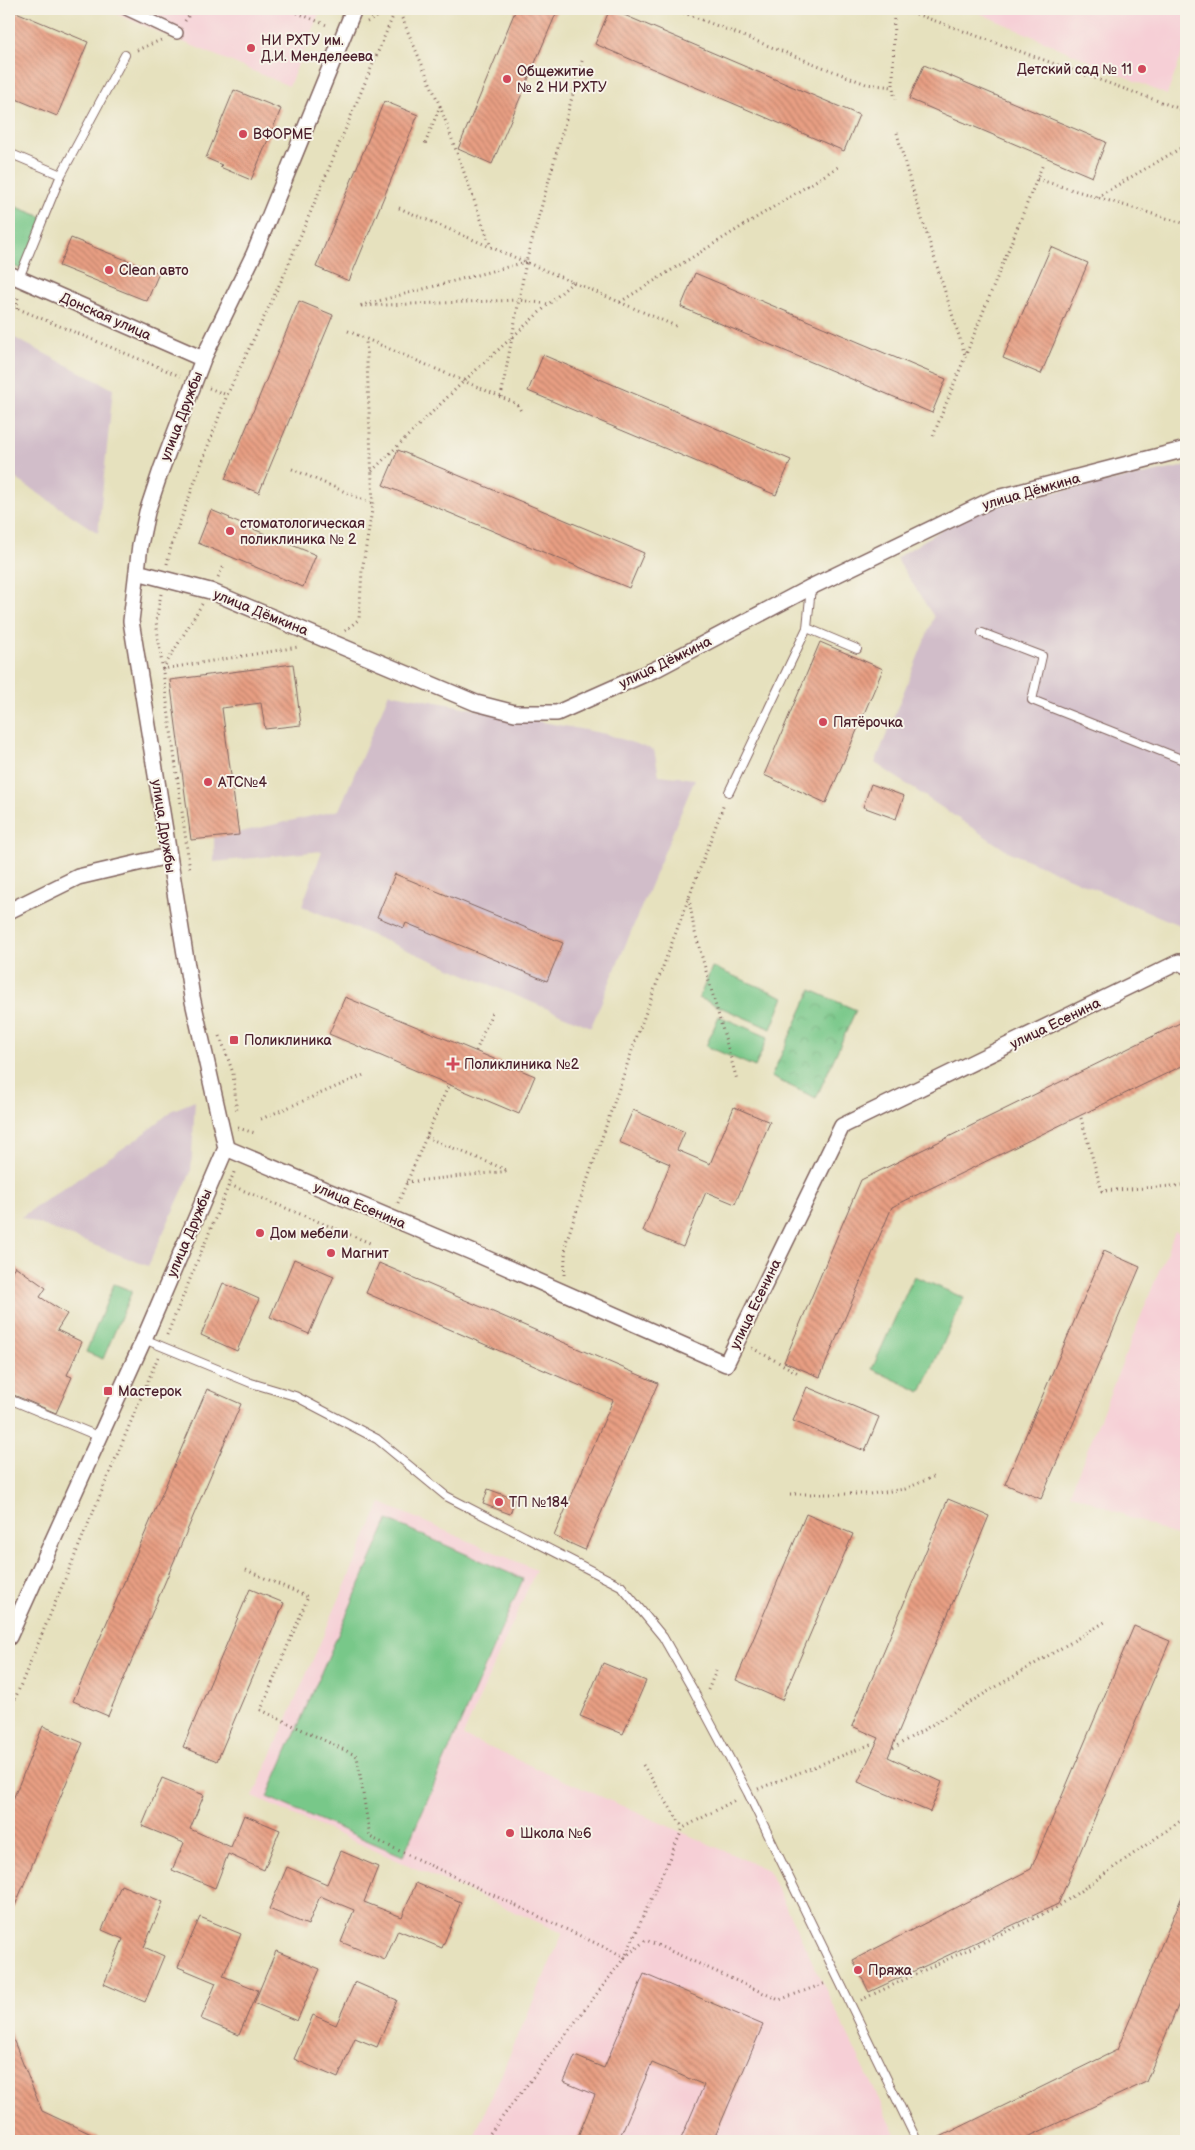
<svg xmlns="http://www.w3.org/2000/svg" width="1195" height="2150" viewBox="0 0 1195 2150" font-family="'Balsamiq Sans',sans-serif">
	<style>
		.built { fill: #f6cfd6 }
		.industrial { fill: #d1bdc9 }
		.green { fill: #78c889; stroke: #61745a }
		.park { fill: url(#park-crowns); stroke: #61745a }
		.building { fill: url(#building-back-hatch) }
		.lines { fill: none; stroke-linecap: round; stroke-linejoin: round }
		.service-casing { stroke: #81635e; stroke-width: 10 }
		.pedestrian-casing { stroke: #81635e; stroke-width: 14 }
		.minor-casing { stroke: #81635e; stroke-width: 18 }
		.path { stroke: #81635e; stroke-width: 3; stroke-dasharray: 1 4; stroke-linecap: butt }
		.service { stroke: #fff; stroke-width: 8 }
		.pedestrian { stroke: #fff; stroke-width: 11 }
		.minor { stroke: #fff; stroke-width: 15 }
		.poi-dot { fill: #d1495b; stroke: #f7f3e8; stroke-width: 2 }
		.labels { text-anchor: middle; stroke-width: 4; stroke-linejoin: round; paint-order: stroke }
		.poi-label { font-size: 14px; fill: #4a1f2b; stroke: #f7f3e8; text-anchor: start }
		.street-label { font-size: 14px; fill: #4a1f2b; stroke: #f7f3e8 }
	</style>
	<defs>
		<pattern id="park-crowns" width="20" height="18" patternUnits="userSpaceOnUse" patternTransform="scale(1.25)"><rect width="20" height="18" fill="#78c889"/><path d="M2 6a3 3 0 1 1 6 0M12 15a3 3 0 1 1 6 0" fill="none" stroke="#69ab76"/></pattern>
		<pattern id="building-back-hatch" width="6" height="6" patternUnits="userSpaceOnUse" patternTransform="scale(1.25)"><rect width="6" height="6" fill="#e89f83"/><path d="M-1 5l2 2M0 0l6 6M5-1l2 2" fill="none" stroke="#be816b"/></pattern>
	</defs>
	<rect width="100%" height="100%" fill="#f7f3e8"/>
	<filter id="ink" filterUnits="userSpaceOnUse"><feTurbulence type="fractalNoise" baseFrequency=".02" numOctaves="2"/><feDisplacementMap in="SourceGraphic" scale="10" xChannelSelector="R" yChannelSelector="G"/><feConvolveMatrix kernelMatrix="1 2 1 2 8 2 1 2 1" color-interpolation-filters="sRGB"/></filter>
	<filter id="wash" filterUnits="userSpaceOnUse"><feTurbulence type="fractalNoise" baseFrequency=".0096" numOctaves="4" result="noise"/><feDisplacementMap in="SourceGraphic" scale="20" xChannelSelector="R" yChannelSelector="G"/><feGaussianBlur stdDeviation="1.12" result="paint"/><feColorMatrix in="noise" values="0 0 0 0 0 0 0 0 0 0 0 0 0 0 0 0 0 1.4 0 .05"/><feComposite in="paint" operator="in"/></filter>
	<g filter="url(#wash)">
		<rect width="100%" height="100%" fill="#e6e1be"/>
		<path class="built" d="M 104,9 L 321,9 L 289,86 Z
			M 970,9 L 1186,9 L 1186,43 L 1167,95 Z
			M 1175,1231 L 1186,1236 L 1186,1540 L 1070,1493 Z
			M 381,1503 L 536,1570 L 463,1736 L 768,1870 L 899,2141 L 472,2141 L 563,1933 L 253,1797 Z"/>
		<path class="industrial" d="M 9,335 L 113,389 L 98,533 L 9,474 Z
			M 1186,466 L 1186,928 L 1007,851 L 875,763 L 934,617 L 896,558 L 976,508 Z
			M 389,693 L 606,734 L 654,750 L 659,775 L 695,779 L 591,1027 L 302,906 L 322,851 L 214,862 L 214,838 L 339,810 Z
			M 195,1101 L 191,1172 L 148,1266 L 21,1217 L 141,1136 L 173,1110 Z"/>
		<path class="green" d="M 9,204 L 45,218 L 25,271 L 9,264 Z
			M 712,967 L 784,997 L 771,1029 L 699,998 Z
			M 719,1016 L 768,1037 L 755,1067 L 706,1046 Z
			M 914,1276 L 964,1298 L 921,1392 L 872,1369 Z
			M 114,1284 L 132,1291 L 103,1359 L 86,1352 Z
			M 388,1520 L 523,1579 L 403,1856 L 267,1797 Z"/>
		<path class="park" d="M 811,990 L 856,1010 L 816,1098 L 771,1077 Z"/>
		<g id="blocks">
			<path class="building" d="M 9,9 L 88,42 L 57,116 L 9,96 Z
				M 516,9 L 558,9 L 492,164 L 458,149 Z
				M 610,9 L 859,115 L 844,151 L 595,44 Z
				M 924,65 L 1106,142 L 1092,177 L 909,99 Z
				M 234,90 L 281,109 L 251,180 L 220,167 L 222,165 L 206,158 Z
				M 384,101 L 418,115 L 349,281 L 316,267 Z
				M 71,238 L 159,273 L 147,301 L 59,266 Z
				M 1051,247 L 1088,263 L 1041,374 L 1003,358 Z
				M 695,273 L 946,379 L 932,413 L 681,307 Z
				M 299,301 L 333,315 L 259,493 L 225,479 Z
				M 543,355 L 791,460 L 776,495 L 528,391 Z
				M 398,450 L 644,553 L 629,588 L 383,485 Z
				M 211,510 L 230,518 L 229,519 L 316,555 L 303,587 L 198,543 Z
				M 820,642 L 883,669 L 826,803 L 764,775 Z
				M 293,664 L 301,725 L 265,729 L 261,703 L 222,708 L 239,835 L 191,840 L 170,680 Z
				M 871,784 L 904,796 L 896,819 L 863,807 Z
				M 395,874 L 563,943 L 547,981 L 406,923 L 404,928 L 377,917 Z
				M 345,997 L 535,1076 L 519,1114 L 329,1034 Z
				M 1186,1020 L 1186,1064 L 892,1207 L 820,1377 L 784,1362 L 861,1180 Z
				M 734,1107 L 770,1122 L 735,1204 L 706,1192 L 683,1247 L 643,1231 L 670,1164 L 619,1142 L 633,1110 L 685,1132 L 677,1150 L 710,1164 Z
				M 1104,1251 L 1140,1267 L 1041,1499 L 1005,1484 Z
				M 294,1259 L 334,1276 L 309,1334 L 270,1317 Z
				M 379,1263 L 658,1383 L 585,1550 L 554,1536 L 613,1400 L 366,1293 Z
				M 15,1266 L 46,1288 L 40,1297 L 67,1314 L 57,1330 L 82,1342 L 67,1375 L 72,1377 L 56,1413 L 9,1393 L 9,1276 Z
				M 223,1283 L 259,1299 L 237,1351 L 201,1335 Z
				M 807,1387 L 879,1417 L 865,1451 L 793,1421 Z
				M 207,1389 L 241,1404 L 108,1716 L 73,1701 Z
				M 488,1489 L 515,1499 L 510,1514 L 483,1504 Z
				M 948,1499 L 989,1516 L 888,1757 L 942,1782 L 930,1812 L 858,1782 L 879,1738 L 852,1726 Z
				M 806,1514 L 853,1534 L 782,1700 L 736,1680 Z
				M 250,1589 L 284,1603 L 217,1761 L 183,1747 Z
				M 1134,1626 L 1170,1641 L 1058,1904 L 869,1992 L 853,1960 L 1031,1869 Z
				M 603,1663 L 646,1681 L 623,1734 L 580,1716 Z
				M 43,1726 L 83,1743 L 9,1920 L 9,1809 Z
				M 162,1778 L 204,1795 L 190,1829 L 231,1847 L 244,1815 L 280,1830 L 264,1870 L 228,1854 L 215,1888 L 172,1870 L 184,1843 L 142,1826 Z
				M 341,1851 L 378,1867 L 364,1902 L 402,1917 L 416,1883 L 461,1902 L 442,1948 L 398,1930 L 385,1960 L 341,1942 L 354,1910 L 320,1896 L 308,1925 L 269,1909 L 287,1867 L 327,1884 Z
				M 121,1885 L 163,1902 L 144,1947 L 164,1956 L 145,2002 L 104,1984 L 123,1939 L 102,1930 Z
				M 1186,1887 L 1186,1987 L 1146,2082 L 1019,2141 L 932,2141 L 1117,2050 Z
				M 200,1917 L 241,1934 L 223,1976 L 258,1990 L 239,2035 L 201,2019 L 216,1983 L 178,1967 Z
				M 276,1951 L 320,1969 L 297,2021 L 254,2003 Z
				M 644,1974 L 763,2025 L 713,2141 L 680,2141 L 704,2085 L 652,2063 L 618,2141 L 576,2141 L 595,2095 L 564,2082 L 575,2056 L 604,2068 Z
				M 355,1982 L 397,2000 L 377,2047 L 355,2038 L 338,2078 L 294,2059 L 313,2015 L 336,2025 Z
				M 9,2029 L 42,2111 L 106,2141 L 15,2141 L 9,2139 Z"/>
		</g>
	</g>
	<g filter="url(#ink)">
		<use href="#blocks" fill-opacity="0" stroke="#81635e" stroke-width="1"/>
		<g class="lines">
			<defs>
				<path id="service" d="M 9,153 L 61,175
					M 19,278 L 61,175 L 125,55
					M 807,628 L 857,649
					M 982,633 L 1042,656 L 1032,700 L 1186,761
					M 729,792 L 807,628 L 811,587
					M 144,1339 L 251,1383 L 295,1396 L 377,1439 L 446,1496 L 621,1586 L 663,1637 L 692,1688 L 748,1793 L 917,2141
					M 9,1399 L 100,1437"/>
				<path id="pedestrian" d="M 126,9 L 177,33"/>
				<path id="minor" d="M 9,274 L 203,359
					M 137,572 L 210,591 L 476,703 L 515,713 L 557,713 L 656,669 L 811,587 L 993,499 L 1186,449
					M 9,911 L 78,877 L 168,856
					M 226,1148 L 474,1253 L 726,1364 L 842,1126 L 1179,962 L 1186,966
					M 9,1637 L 144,1339 L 226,1148 L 192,997 L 131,621 L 140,545 L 147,512 L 161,470 L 203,359 L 254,254 L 354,9"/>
			</defs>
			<use href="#service" class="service-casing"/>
			<use href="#pedestrian" class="pedestrian-casing"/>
			<use href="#minor" class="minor-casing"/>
			<path class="path" d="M 288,9 L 329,26
				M 398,9 L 440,106 L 425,144
				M 674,9 L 866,84 L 893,87
				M 894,9 L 893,87 L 895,102
				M 902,9 L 1186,111
				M 185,21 L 193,9
				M 367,22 L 393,9
				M 137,50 L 161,40
				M 440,106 L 491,247
				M 897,133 L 907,171 L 965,355
				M 1037,179 L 1186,224
				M 1097,197 L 1186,145
				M 399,208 L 678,327
				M 526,262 L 359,306 L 519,300 L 548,304
				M 620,302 L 838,167
				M 9,305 L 180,376
				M 17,309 L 18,296
				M 348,331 L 517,404 L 521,411
				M 209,388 L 227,395
				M 501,397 L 526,262 L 583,58
				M 933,436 L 1043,164
				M 292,469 L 373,504
				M 372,471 L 464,381 L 573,282
				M 167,564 L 172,543 L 227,395 L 284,275 L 396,9
				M 218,577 L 225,564
				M 161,594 L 156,621 L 190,870
				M 202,604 L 163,669 L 298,647
				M 345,631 L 359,619 L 362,571 L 373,504 L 366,339
				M 689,898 L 694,929 L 737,1080
				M 220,1036 L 233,1073 L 237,1112
				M 476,1051 L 493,1010
				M 1081,1118 L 1102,1191 L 1186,1185
				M 261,1119 L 366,1074
				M 238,1128 L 255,1133
				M 426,1137 L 507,1170
				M 406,1182 L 509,1171
				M 230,1185 L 370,1243
				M 398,1203 L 449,1084
				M 564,1275 L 566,1242 L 637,1036 L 724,804
				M 167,1335 L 235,1170
				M 752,1348 L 800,1374
				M 790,1494 L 870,1494 L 905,1489 L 933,1477
				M 246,1570 L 308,1597 L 261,1710 L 357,1756 L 370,1837 L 625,1957 L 646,1940 L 779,2000 L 826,1983
				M 708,1690 L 716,1671
				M 9,1713 L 158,1357
				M 893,1748 L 1105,1622
				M 643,1765 L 683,1828
				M 758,1789 L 874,1743
				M 861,2000 L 1056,1908 L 1186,1817
				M 484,2141 L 625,1957 L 683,1828 L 737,1799"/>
			<use href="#service" class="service"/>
			<use href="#pedestrian" class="pedestrian"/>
			<use href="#minor" class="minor"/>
		</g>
	</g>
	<g class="poi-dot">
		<circle cx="251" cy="48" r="5"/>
		<circle cx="1142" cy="69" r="5"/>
		<circle cx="507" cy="79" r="5"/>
		<circle cx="243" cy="134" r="5"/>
		<circle cx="109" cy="270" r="5"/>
		<circle cx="230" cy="531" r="5"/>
		<circle cx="823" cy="722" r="5"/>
		<circle cx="208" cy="782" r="5"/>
		<rect x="229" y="1035" width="10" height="10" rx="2.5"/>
		<path d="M450.5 1056.5h5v5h5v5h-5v5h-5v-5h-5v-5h5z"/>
		<circle cx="260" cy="1233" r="5"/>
		<circle cx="331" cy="1253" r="5"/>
		<rect x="103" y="1386" width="10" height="10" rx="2.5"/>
		<circle cx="499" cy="1502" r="5"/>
		<circle cx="510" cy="1833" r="5"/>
		<circle cx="858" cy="1970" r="5"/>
	</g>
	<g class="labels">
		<g class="poi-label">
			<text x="261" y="45">НИ РХТУ им.<tspan x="261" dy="16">Д.И. Менделеева</tspan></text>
			<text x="1132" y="74" text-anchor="end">Детский сад № 11</text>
			<text x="517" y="76">Общежитие<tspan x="517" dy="16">№ 2 НИ РХТУ</tspan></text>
			<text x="253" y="139">ВФОРМЕ</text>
			<text x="119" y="275">Сlean авто</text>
			<text x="240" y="528">стоматологическая<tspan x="240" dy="16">поликлиника № 2</tspan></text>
			<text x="833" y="727">Пятёрочка</text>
			<text x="218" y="787">АТС№4</text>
			<text x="244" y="1045">Поликлиника</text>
			<text x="464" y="1069">Поликлиника №2</text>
			<text x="270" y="1238">Дом мебели</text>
			<text x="341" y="1258">Магнит</text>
			<text x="118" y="1396">Мастерок</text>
			<text x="509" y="1507">ТП №184</text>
			<text x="520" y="1838">Школа №6</text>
			<text x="868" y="1975">Пряжа</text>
		</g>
		<g class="street-label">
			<text transform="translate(106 316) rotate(24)" y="5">Донская улица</text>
			<text transform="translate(181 416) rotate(-69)" y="5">улица Дружбы</text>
			<text transform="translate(1031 491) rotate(-16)" y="5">улица Дёмкина</text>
			<text transform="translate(261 612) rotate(22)" y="5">улица Дёмкина</text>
			<text transform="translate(665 662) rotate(-26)" y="5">улица Дёмкина</text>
			<text transform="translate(164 826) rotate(81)" y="5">улица Дружбы</text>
			<text transform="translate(1055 1023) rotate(-26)" y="5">улица Есенина</text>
			<text transform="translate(360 1205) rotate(23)" y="5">улица Есенина</text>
			<text transform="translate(189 1233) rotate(-67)" y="5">улица Дружбы</text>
			<text transform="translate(755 1304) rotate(-64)" y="5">улица Есенина</text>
		</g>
	</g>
	<rect width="1195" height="2150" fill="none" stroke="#f7f3e8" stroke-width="30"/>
</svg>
